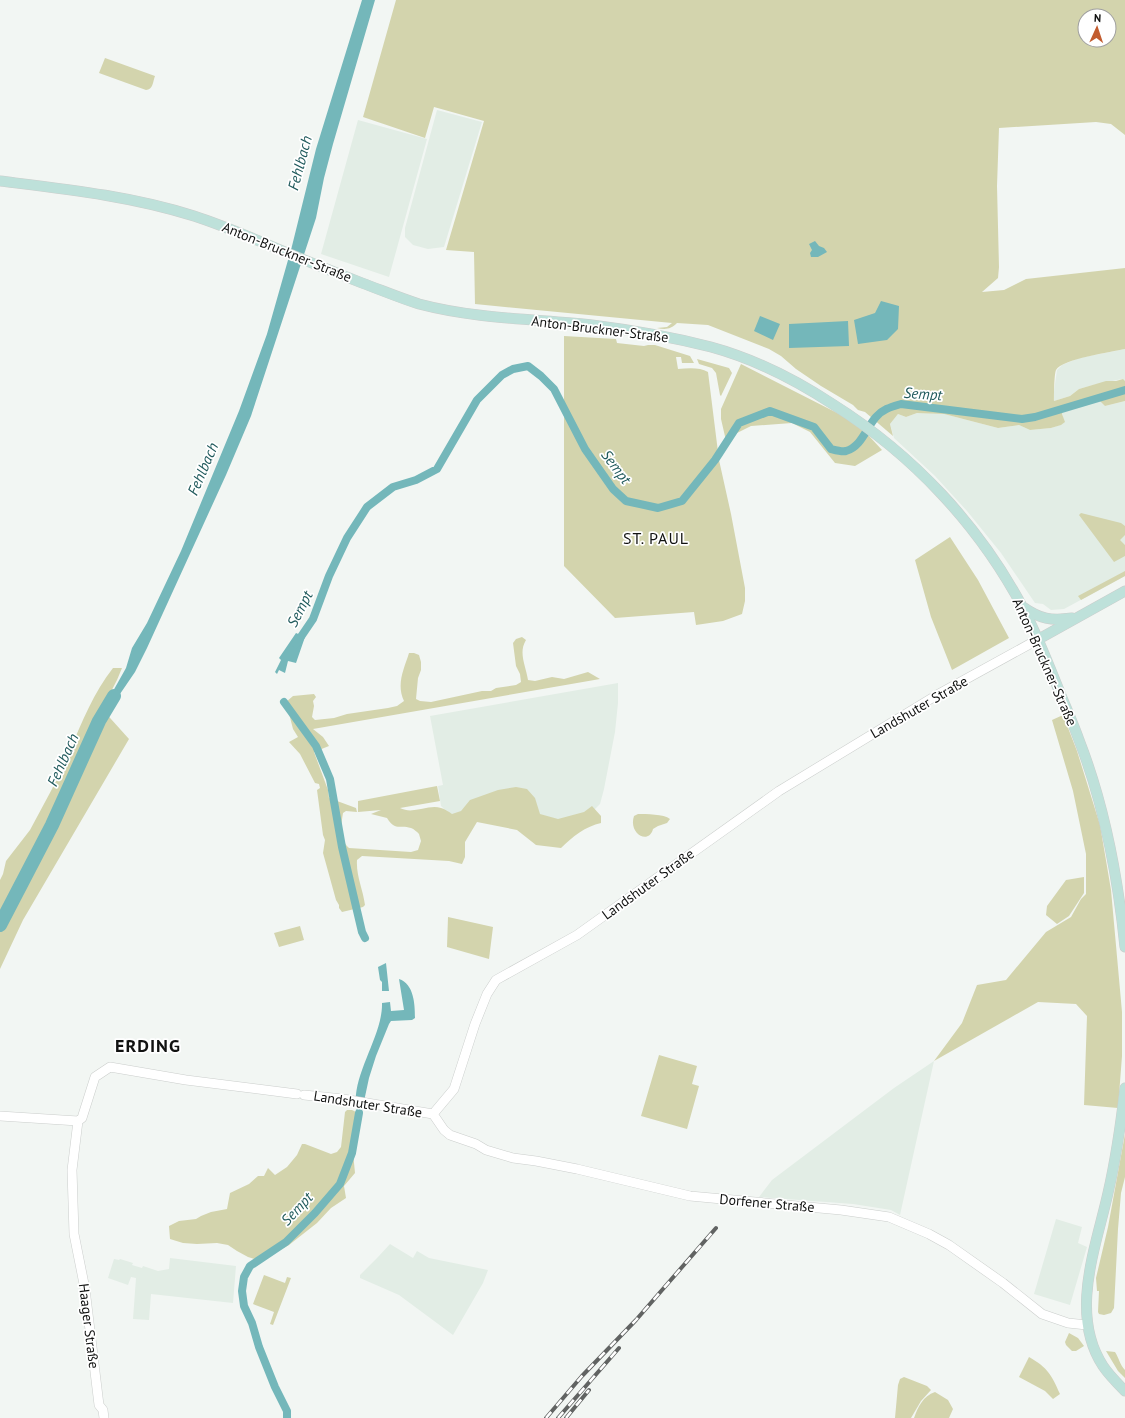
<svg xmlns="http://www.w3.org/2000/svg" width="1125" height="1418" viewBox="0 0 1125 1418" font-family="'PT Sans',sans-serif">
	<style>
		.built { fill: #e2ede5 }
		.green { fill: #d3d4ad; fill-rule: evenodd }
		.water { fill: #74b7ba }
		.lines { fill: none; stroke-linecap: round; stroke-linejoin: round }
		.canal { stroke: #74b7ba; stroke-width: 8 }
		.river { stroke: #74b7ba; stroke-width: 14 }
		.tertiary-casing { stroke: #cbcecc; stroke-width: 10 }
		.secondary-casing { stroke: #cbcecc; stroke-width: 11 }
		.tertiary { stroke: #fff; stroke-width: 9 }
		.secondary { stroke: #bee1da; stroke-width: 10 }
		.rail-casing { stroke: #616362; stroke-width: 4 }
		.rail { stroke: #fff; stroke-width: 2.5; stroke-dasharray: 8; stroke-linecap: butt }
		.labels { text-anchor: middle; stroke-width: 3.5; stroke-linejoin: round; paint-order: stroke }
		.street-label { font-size: 14px; fill: #111211; stroke: #fff }
		.water-label { font-size: 15px; font-style: italic; fill: #205a5c; stroke: #fff }
		.quarter-label { font-size: 16px; letter-spacing: 1px; fill: #111211; stroke: #fff }
		.district-label { font-size: 18px; font-weight: bold; letter-spacing: 1px; fill: #111211; stroke: #fff }
	</style>
	<rect width="100%" height="100%" fill="#f2f6f3"/>
	<path class="built" d="M 437,110 L 482,122 L 444,247 L 428,249 L 413,245 L 405,237 L 405,228 Z
		M 358,120 L 427,139 L 389,277 L 321,254 Z
		M 1125,349 L 1125,381 L 1122,379 L 1093,385 L 1079,389 L 1070,396 L 1054,401 L 1054,391 L 1057,370 L 1062,365 L 1079,358 Z
		M 1096,396 L 1105,406 L 1125,401 L 1125,576 L 1064,609 L 1051,610 L 1043,604 L 1035,603 L 1001,553 L 967,511 L 935,476 L 894,438 L 890,424 L 898,414 L 906,417 L 917,413 L 929,413 L 944,414 L 998,428 L 1019,425 L 1030,430 L 1051,428 L 1060,425 L 1064,422 L 1062,414 L 1063,407 Z
		M 618,683 L 618,703 L 615,732 L 604,789 L 600,804 L 587,817 L 559,824 L 452,816 L 441,806 L 438,786 L 443,785 L 430,716 Z
		M 934,1061 L 900,1215 L 891,1210 L 853,1204 L 759,1197 L 772,1180 L 894,1088 Z
		M 1056,1219 L 1082,1227 L 1078,1243 L 1087,1247 L 1070,1305 L 1034,1294 Z
		M 390,1244 L 413,1258 L 417,1251 L 429,1258 L 488,1270 L 483,1283 L 453,1335 L 399,1295 L 360,1278 L 360,1275 L 378,1257 Z
		M 170,1258 L 236,1266 L 233,1303 L 151,1294 L 149,1320 L 133,1319 L 136,1278 L 131,1277 L 128,1285 L 108,1278 L 114,1259 L 119,1260 L 120,1259 L 133,1263 L 132,1265 L 142,1268 L 143,1266 L 158,1271 L 169,1269 Z"/>
	<path class="green" d="M 396,0 L 1125,0 L 1125,135 L 1111,124 L 1096,122 L 999,128 L 997,186 L 999,267 L 998,278 L 982,292 L 1004,290 L 1026,279 L 1125,268 L 1125,349 C 1112,352 1062,359 1056,370 C 1054,375 1054,396 1054,401 L 1070,396 L 1079,389 L 1106,381 L 1116,381 L 1123,379 L 1125,381 L 1125,401 L 1105,406 L 1095,396 L 1063,407 L 1062,414 L 1065,422 L 1061,425 L 1051,428 L 1030,430 L 1019,425 L 998,428 L 944,414 L 917,413 L 906,417 L 898,414 L 890,424 L 893,436 L 865,412 L 858,410 L 853,405 L 821,386 L 796,369 L 781,356 L 769,349 L 708,325 L 677,323 C 671,329 666,330 657,328 L 667,327 L 672,323 L 475,304 L 474,252 L 446,250 L 484,121 L 434,107 L 425,138 L 363,117 ZM 1085,16 L 1109,16 L 1109,40 L 1085,40 Z
		M 105,58 L 155,76 C 153,81 153,90 146,90 L 99,73 Z
		M 564,336 L 616,339 L 617,343 L 644,346 L 648,345 L 655,345 L 690,356 L 694,363 L 682,363 L 681,357 L 676,357 L 678,369 C 688,368 700,367 708,372 L 719,460 L 731,514 L 745,588 L 745,601 L 742,614 L 723,621 L 696,625 L 694,612 L 615,618 L 564,566 Z
		M 697,359 L 729,368 L 732,373 L 721,396 L 720,395 L 716,373 L 712,368 L 699,364 Z
		M 741,364 L 847,418 L 869,436 L 882,450 L 855,466 L 835,463 L 810,432 L 792,423 L 751,426 L 737,433 L 727,445 L 721,419 L 721,409 Z
		M 1081,513 L 1121,523 L 1125,526 L 1125,535 L 1120,540 L 1125,545 L 1125,556 L 1114,562 L 1079,515 Z
		M 950,537 L 978,580 L 1009,638 L 952,670 L 931,617 L 915,560 Z
		M 1125,571 L 1125,576 L 1081,600 L 1078,596 Z
		M 522,637 L 526,640 C 518,653 526,666 528,680 L 535,681 L 552,677 L 564,679 L 588,672 L 600,679 L 313,729 L 323,737 L 329,746 L 314,752 L 328,790 L 329,798 L 356,808 L 357,812 L 346,811 L 343,813 C 341,825 339,839 349,848 L 411,852 L 418,850 L 421,841 L 419,834 C 417,832 414,829 411,828 C 399,824 396,832 387,818 L 371,814 L 381,810 L 358,812 L 358,801 L 437,786 L 440,801 L 400,808 C 413,815 428,804 441,808 C 445,809 449,812 452,814 L 461,811 L 470,800 L 498,790 L 516,787 L 527,789 L 535,798 L 540,814 L 558,819 L 584,812 L 592,806 L 601,816 L 601,823 C 586,826 572,837 561,848 L 536,845 L 517,830 L 477,822 L 465,842 L 465,857 L 462,864 L 449,861 L 362,856 L 357,860 C 356,876 363,889 365,905 L 363,907 L 342,912 L 339,908 L 339,905 L 336,900 L 323,853 L 325,840 L 323,835 L 317,790 L 320,788 L 319,784 L 315,783 L 300,754 L 289,742 L 298,737 L 293,729 L 286,702 L 293,696 L 314,694 L 316,697 L 313,701 L 314,706 L 312,717 L 315,720 L 334,718 L 347,714 L 388,708 L 397,706 L 404,701 C 396,684 404,669 409,653 L 414,653 L 419,655 L 421,662 L 421,670 L 418,678 L 416,699 L 420,701 L 431,702 L 482,691 L 491,691 L 496,688 L 516,685 L 521,682 L 520,674 L 516,666 L 513,643 L 516,639 Z
		M 113,668 L 122,668 L 117,680 L 102,709 L 129,739 L 23,920 L 0,969 L 0,880 L 3,874 L 6,861 L 30,830 L 52,789 L 67,756 L 70,756 L 72,751 L 70,750 C 82,722 94,692 113,668 Z
		M 1063,715 L 1077,751 L 1100,825 L 1111,890 L 1122,1012 L 1122,1056 L 1118,1108 L 1084,1105 L 1087,1016 L 1076,1004 L 1038,1002 L 934,1061 L 962,1023 L 977,985 L 1006,980 L 1046,932 L 1071,917 L 1081,899 L 1086,894 L 1086,854 L 1073,791 L 1052,720 Z
		M 638,814 C 646,814 664,814 670,819 L 667,823 L 658,826 L 653,829 C 649,845 628,834 634,816 Z
		M 1084,877 L 1084,893 L 1069,916 L 1057,924 L 1046,915 L 1047,906 L 1066,880 Z
		M 448,917 L 493,927 L 489,959 L 447,947 Z
		M 300,926 L 304,940 L 279,947 L 274,933 Z
		M 659,1055 L 697,1066 L 692,1084 L 699,1086 L 687,1129 L 641,1116 Z
		M 347,1110 L 352,1110 L 356,1112 L 352,1142 L 355,1173 L 344,1186 L 346,1198 L 331,1208 L 317,1223 L 289,1245 L 261,1261 L 248,1257 L 237,1251 L 228,1245 L 217,1243 L 197,1244 L 183,1243 L 170,1239 L 169,1226 L 179,1221 L 196,1219 L 201,1216 L 211,1212 L 227,1209 L 230,1193 L 249,1184 L 258,1176 L 264,1176 L 268,1168 L 275,1175 L 287,1167 L 297,1155 L 302,1144 L 305,1144 L 331,1154 L 337,1152 L 341,1147 L 345,1112 Z
		M 1125,1134 L 1125,1177 L 1121,1193 L 1118,1229 L 1114,1308 L 1111,1313 L 1104,1315 L 1099,1314 L 1098,1312 L 1099,1291 L 1097,1291 L 1096,1278 L 1108,1227 Z
		M 264,1275 L 285,1283 L 287,1277 L 291,1278 L 273,1325 L 270,1324 L 274,1312 L 253,1304 Z
		M 1069,1333 L 1078,1338 L 1084,1346 L 1076,1351 L 1072,1351 L 1066,1345 L 1065,1342 Z
		M 1106,1351 L 1115,1352 C 1119,1358 1120,1365 1125,1370 L 1125,1378 L 1118,1371 Z
		M 1029,1357 C 1048,1368 1051,1374 1060,1394 L 1053,1399 L 1045,1391 L 1019,1377 Z
		M 904,1377 L 927,1386 L 931,1390 L 921,1401 L 911,1418 L 895,1418 L 898,1385 L 900,1379 Z
		M 935,1392 L 948,1400 L 953,1409 L 949,1418 L 914,1418 C 918,1407 923,1396 935,1392 Z"/>
	<path class="water" d="M 362,0 L 375,0 L 333,144 L 324,178 L 316,218 L 251,416 L 226,475 L 147,648 L 135,672 L 107,713 L 103,709 L 126,668 L 132,648 L 147,623 L 181,551 L 239,411 L 267,334 L 292,246 L 316,149 Z
		M 815,241 L 819,246 L 824,248 L 827,252 L 818,257 L 811,257 L 810,253 L 812,250 L 809,244 Z
		M 881,301 L 899,306 L 898,329 L 887,340 L 858,344 L 854,320 L 875,313 Z
		M 760,316 L 780,324 L 773,340 L 754,331 Z
		M 848,321 L 849,346 L 789,348 L 789,324 Z
		M 296,633 L 305,637 L 296,663 L 288,661 L 285,673 L 279,670 L 277,674 L 275,672 L 281,660 L 279,658 Z
		M 386,963 L 389,991 L 382,991 L 382,982 L 380,980 L 378,967 Z
		M 399,979 C 414,984 415,1004 415,1018 L 412,1020 L 391,1021 L 389,1024 L 376,1056 L 369,1078 L 360,1120 L 358,1123 C 356,1119 358,1115 357,1111 C 349,1078 383,1037 382,1003 L 390,1002 L 391,1011 L 404,1010 Z"/>
	<g class="lines">
		<path class="canal" d="M 296,644 L 313,619 L 329,576 L 347,538 L 367,507 L 393,487 L 416,480 L 437,469 L 477,400 L 502,375 L 513,369 L 528,366 L 541,376 L 554,389 L 585,449 L 613,489 L 626,501 L 658,508 L 682,501 L 715,460 L 739,423 L 770,411 L 814,427 L 831,449 C 835,450 842,452 846,451 C 862,446 866,428 876,417 C 883,409 891,407 901,404 L 1022,419 L 1035,417 L 1125,390
			M 284,702 L 316,746 L 330,779 L 342,847 L 362,932 L 365,938
			M 287,1418 L 287,1411 L 275,1387 L 259,1347 L 252,1323 L 244,1306 L 242,1291 L 244,1277 L 250,1266 L 286,1242 L 315,1213 L 340,1184 L 352,1153 L 359,1113"/>
		<path class="river" d="M 0,925 L 52,825 L 99,721 L 114,696"/>
		<defs>
			<path id="tertiary" d="M 304,1095 L 343,1099 L 433,1114
				M 433,1114 L 454,1089 L 475,1024 L 487,994 L 496,980 L 577,935 L 779,791 L 937,695 L 1037,640
				M 433,1114 L 444,1130 L 450,1135 L 476,1144 L 486,1150 L 513,1158 L 536,1161 L 577,1169 L 690,1196 L 841,1210 L 889,1217 L 929,1234 L 949,1245 L 1003,1283 L 1042,1314 L 1068,1323 L 1087,1325
				M 0,1116 L 78,1121
				M 104,1418 L 103,1410 L 99,1405 L 85,1289 L 74,1234 L 72,1170 L 78,1121 L 82,1118 L 95,1077 L 110,1067 L 186,1080 L 297,1094"/>
			<path id="secondary" d="M 0,181 C 65,189 131,196 194,216 C 222,225 250,237 278,249 C 306,261 334,272 362,283 C 381,290 400,298 419,304 C 476,319 534,319 592,325 C 632,330 672,337 711,347 C 755,359 796,380 834,405 C 913,455 979,525 1023,608 C 1038,636 1050,668 1062,698 C 1068,712 1074,726 1079,740 C 1104,804 1118,878 1125,947
				M 1023,607 C 1040,619 1051,621 1072,618
				M 1037,640 L 1125,591
				M 1125,1088 C 1121,1123 1116,1158 1108,1193 C 1096,1247 1069,1314 1103,1366 C 1109,1375 1117,1383 1125,1391"/>
		</defs>
		<use href="#tertiary" class="tertiary-casing"/>
		<use href="#secondary" class="secondary-casing"/>
		<use href="#tertiary" class="tertiary"/>
		<use href="#secondary" class="secondary"/>
		<defs>
			<path id="rail" d="M 546,1418 L 582,1376 L 636,1320 L 716,1228
				M 558,1418 L 619,1348
				M 566,1418 L 589,1390"/>
		</defs>
		<use href="#rail" class="rail-casing"/>
		<use href="#rail" class="rail"/>
	</g>
	<g class="labels">
		<g class="street-label">
			<text transform="translate(287 252) rotate(22)" y="5">Anton-Bruckner-Straße</text>
			<text transform="translate(600 329) rotate(7)" y="5">Anton-Bruckner-Straße</text>
			<text transform="translate(1045 662) rotate(66)" y="5">Anton-Bruckner-Straße</text>
			<text transform="translate(919 707) rotate(-30)" y="5">Landshuter Straße</text>
			<text transform="translate(648 884) rotate(-36)" y="5">Landshuter Straße</text>
			<text transform="translate(368 1104) rotate(9)" y="5">Landshuter Straße</text>
			<text transform="translate(767 1203) rotate(5)" y="5">Dorfener Straße</text>
			<text transform="translate(89 1326) rotate(83)" y="5">Haager Straße</text>
		</g>
		<g class="water-label">
			<text transform="translate(300 163) rotate(-75)" y="5">Fehlbach</text>
			<text transform="translate(923 394) rotate(4)" y="5">Sempt</text>
			<text transform="translate(616 467) rotate(53)" y="5">Sempt</text>
			<text transform="translate(203 469) rotate(-67)" y="5">Fehlbach</text>
			<text transform="translate(300 609) rotate(-63)" y="5">Sempt</text>
			<text transform="translate(63 760) rotate(-66)" y="5">Fehlbach</text>
			<text transform="translate(297 1209) rotate(-47)" y="5">Sempt</text>
		</g>
		<g class="quarter-label">
			<text x="656" y="544">ST. PAUL</text>
		</g>
		<g class="district-label">
			<text x="148" y="1052">ERDING</text>
		</g>
	</g>
	<g transform="translate(1097 28) rotate(3)"><circle r="19" fill="#ffffff" stroke="#a0a0a0"/>
	<path d="M0-3L7 15L0 10L-7 15Z" fill="#c25c2f"/>
	<text y="-6" font-size="11" font-weight="bold" text-anchor="middle" fill="#111211">N</text>
	</g>
</svg>
